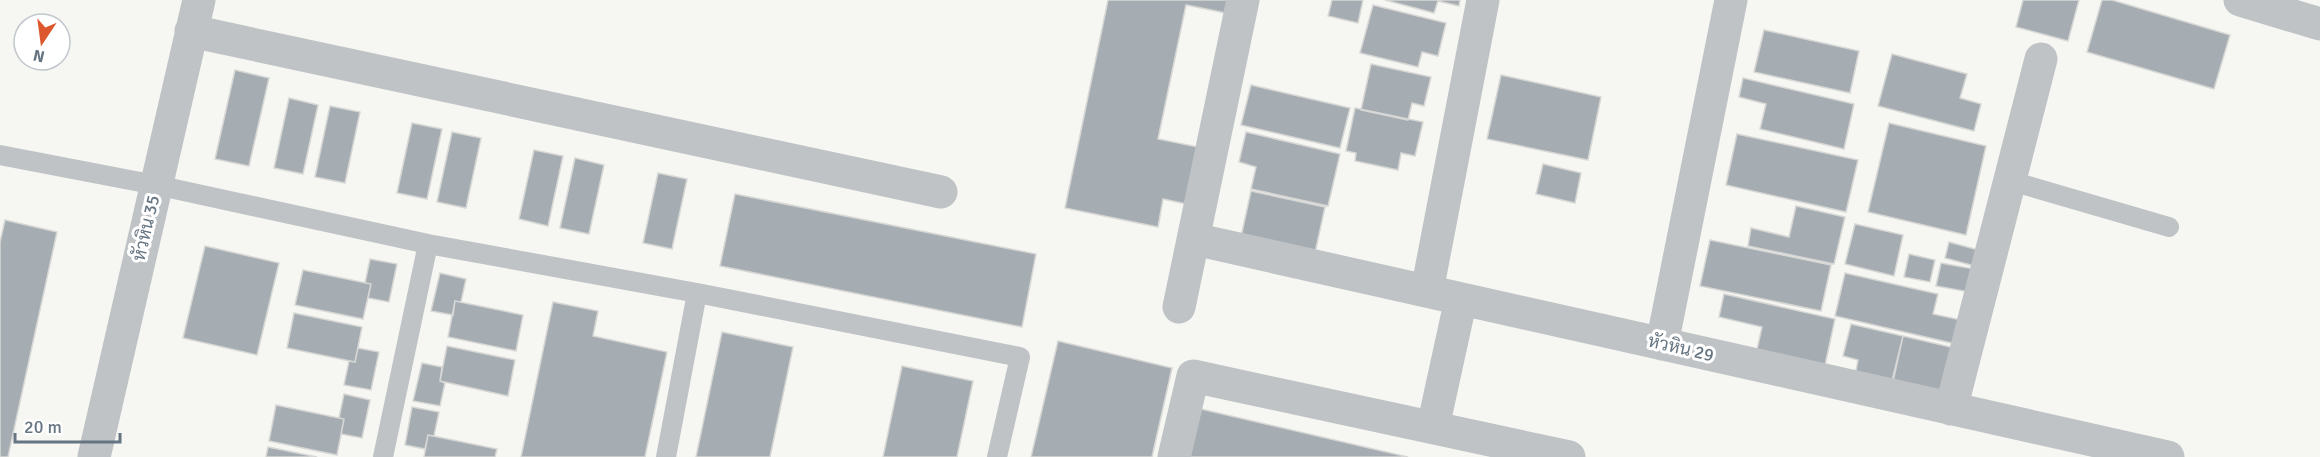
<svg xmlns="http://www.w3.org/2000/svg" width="2320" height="457" viewBox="0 0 2320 457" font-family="Signika,Sarabun,sans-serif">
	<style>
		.building { fill: #a5adb3; stroke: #d7d7d5; stroke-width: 1.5 }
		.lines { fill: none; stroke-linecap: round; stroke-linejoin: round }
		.service { stroke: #bfc3c6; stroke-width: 20 }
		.minor { stroke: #bfc3c6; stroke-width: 33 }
		.labels { text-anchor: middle; stroke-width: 6; stroke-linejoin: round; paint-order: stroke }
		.street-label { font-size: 18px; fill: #667582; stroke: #fff }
	</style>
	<rect width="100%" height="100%" fill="#f6f6f2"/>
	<path class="building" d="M 1108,0 L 1234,0 L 1231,14 L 1186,5 L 1158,139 L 1203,148 L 1191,205 L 1163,199 L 1158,227 L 1065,208 Z
		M 1332,0 L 1363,0 L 1358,23 L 1328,16 Z
		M 1385,0 L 1460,0 L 1459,6 L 1438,1 L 1434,13 Z
		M 2023,0 L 2079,0 L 2068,41 L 2016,27 Z
		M 2102,0 L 2112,0 L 2230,35 L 2214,89 L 2087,52 Z
		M 1373,5 L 1446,23 L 1438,56 L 1422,52 L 1418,67 L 1360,53 Z
		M 1764,30 L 1859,51 L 1850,93 L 1754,72 Z
		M 1892,54 L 1967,74 L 1960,98 L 1981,104 L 1974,131 L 1878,106 Z
		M 1371,64 L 1431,77 L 1424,106 L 1412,103 L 1408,120 L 1361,110 Z
		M 235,70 L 269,78 L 249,166 L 215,159 Z
		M 1501,75 L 1601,97 L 1588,160 L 1487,139 Z
		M 1743,78 L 1854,104 L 1844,149 L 1760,129 L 1766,104 L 1739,97 Z
		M 1251,85 L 1350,108 L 1340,148 L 1241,125 Z
		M 289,98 L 318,105 L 303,174 L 274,168 Z
		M 330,106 L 360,112 L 345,183 L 315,177 Z
		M 1355,108 L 1423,122 L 1415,156 L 1401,153 L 1398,170 L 1355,161 L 1356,153 L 1346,151 Z
		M 412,123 L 442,129 L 427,199 L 397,193 Z
		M 1889,123 L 1986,146 L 1966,235 L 1868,212 Z
		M 452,132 L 481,138 L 466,208 L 437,202 Z
		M 1246,132 L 1340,154 L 1328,206 L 1251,189 L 1256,167 L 1239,162 Z
		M 1737,134 L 1858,160 L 1846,212 L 1726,185 Z
		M 534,150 L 563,156 L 548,226 L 519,219 Z
		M 575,158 L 604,165 L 589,234 L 560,228 Z
		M 1543,164 L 1581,173 L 1575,203 L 1536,194 Z
		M 658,173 L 687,179 L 672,249 L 643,243 Z
		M 1251,191 L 1325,207 L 1315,253 L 1241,237 Z
		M 735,194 L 1036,254 L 1022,327 L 720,266 Z
		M 1796,206 L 1845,217 L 1834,264 L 1748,246 L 1751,228 L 1789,237 Z
		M 5,220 L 57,232 L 8,457 L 0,457 L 0,242 Z
		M 1855,224 L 1903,235 L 1894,276 L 1845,264 Z
		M 1710,240 L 1831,265 L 1821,311 L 1700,286 Z
		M 1949,242 L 1982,251 L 1978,267 L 1945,258 Z
		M 205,246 L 279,263 L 257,355 L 183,338 Z
		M 1909,254 L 1935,260 L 1930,282 L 1904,277 Z
		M 370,259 L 397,264 L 389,302 L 368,298 L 371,284 L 365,283 Z
		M 1941,263 L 1974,269 L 1969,292 L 1936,286 Z
		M 303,270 L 371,284 L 363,319 L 295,305 Z
		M 440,273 L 466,279 L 461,302 L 455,301 L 453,315 L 431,311 Z
		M 1845,273 L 1938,294 L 1933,314 L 1966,321 L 1960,345 L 1835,316 Z
		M 1724,294 L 1835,319 L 1824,370 L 1756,354 L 1762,327 L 1719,317 Z
		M 455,301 L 523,315 L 516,351 L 448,337 Z
		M 553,302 L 598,311 L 593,336 L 667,352 L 645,457 L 521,457 Z
		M 294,313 L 362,327 L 355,362 L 287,348 Z
		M 1851,324 L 1903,336 L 1891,385 L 1855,376 L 1858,360 L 1843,356 Z
		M 722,332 L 793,347 L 770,457 L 696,457 Z
		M 1903,336 L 1955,348 L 1944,397 L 1892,386 Z
		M 1058,341 L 1172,368 L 1152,457 L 1031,457 Z
		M 447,346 L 515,360 L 508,396 L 440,381 Z
		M 358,348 L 379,352 L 371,390 L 344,385 L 349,361 L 355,362 Z
		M 422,363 L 442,367 L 440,381 L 445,383 L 440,406 L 413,401 Z
		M 902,366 L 973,381 L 957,457 L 883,457 Z
		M 344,394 L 370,400 L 362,438 L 341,434 L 344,419 L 339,418 Z
		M 276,405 L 344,419 L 337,455 L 269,441 Z
		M 412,407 L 439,412 L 434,436 L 428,435 L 425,449 L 405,445 Z
		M 1201,409 L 1408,457 L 1190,457 Z
		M 428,435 L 497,449 L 495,457 L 424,457 Z
		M 268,447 L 317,457 L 266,457 Z"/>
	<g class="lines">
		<path class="service" d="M 0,155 L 156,185 L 428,244 L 697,293 L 666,457
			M 2011,181 L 2169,227
			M 697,293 L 1020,357 L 997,457
			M 383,457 L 428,244"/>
		<path class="minor" d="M 2240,0 L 2320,24
			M 191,31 L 941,192
			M 1194,239 L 2168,457
			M 1427,291 L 1483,0
			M 1179,307 L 1243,0
			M 1662,344 L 1731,0
			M 1951,409 L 2041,59
			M 1433,427 L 1461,299
			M 94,457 L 199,0
			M 1174,457 L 1193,376 L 1569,457"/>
	</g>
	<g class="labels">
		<g class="street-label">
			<text transform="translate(146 228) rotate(-77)" y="6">หัวหิน 35</text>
			<text transform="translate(1681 348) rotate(13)" y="6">หัวหิน 29</text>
		</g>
	</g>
	<g transform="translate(42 42) rotate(193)"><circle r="28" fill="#ffffff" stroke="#c2c8cd" stroke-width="1.5"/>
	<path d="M0-4.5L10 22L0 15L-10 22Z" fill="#dc582c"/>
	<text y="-9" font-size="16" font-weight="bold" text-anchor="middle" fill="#667582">N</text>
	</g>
	<path d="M15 433v9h105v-9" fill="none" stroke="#667582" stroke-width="3"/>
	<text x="24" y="433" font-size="18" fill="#667582" stroke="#ffffff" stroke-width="4.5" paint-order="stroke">20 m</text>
</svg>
